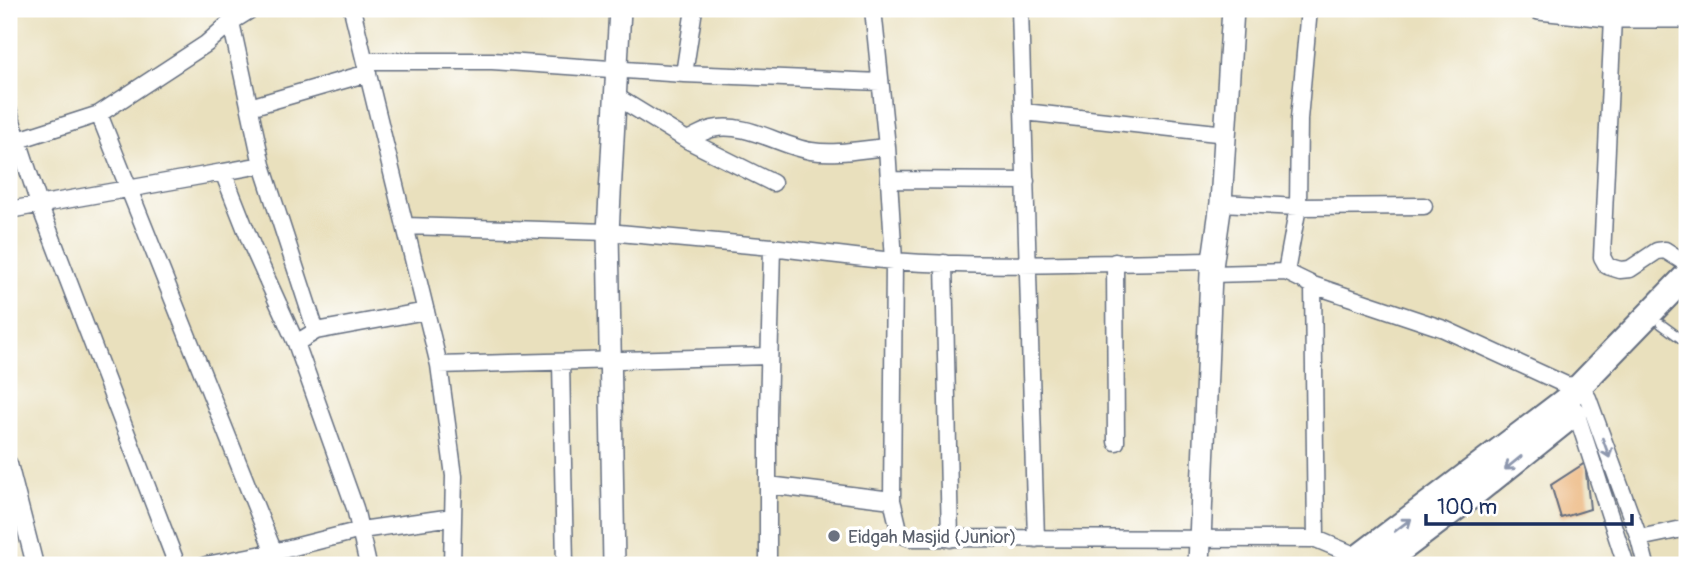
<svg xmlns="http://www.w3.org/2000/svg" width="1696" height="574" viewBox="0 0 1696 574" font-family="Pangolin,sans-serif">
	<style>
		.building { fill: #e9ae70 }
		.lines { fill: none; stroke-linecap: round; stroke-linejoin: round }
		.lane-casing { stroke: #636d7f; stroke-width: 11 }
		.street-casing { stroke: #636d7f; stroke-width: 19 }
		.secondary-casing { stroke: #636d7f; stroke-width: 24 }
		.primary-casing { stroke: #636d7f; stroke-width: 28 }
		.lane { stroke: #fff; stroke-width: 8 }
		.street { stroke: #fff; stroke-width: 16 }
		.secondary { stroke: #fff; stroke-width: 21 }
		.primary { stroke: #fff; stroke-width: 24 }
		.oneway { stroke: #8d97ae }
		.worship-dot { fill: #6b7280; stroke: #fff; stroke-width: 2.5 }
		.labels { text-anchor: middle; stroke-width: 7; stroke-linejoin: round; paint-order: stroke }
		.worship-label { font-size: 19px; fill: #5b616d; stroke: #fff; text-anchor: start }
	</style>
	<rect width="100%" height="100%" fill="#fff"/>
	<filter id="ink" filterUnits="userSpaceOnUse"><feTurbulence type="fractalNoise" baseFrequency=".0143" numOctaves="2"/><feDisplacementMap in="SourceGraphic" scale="14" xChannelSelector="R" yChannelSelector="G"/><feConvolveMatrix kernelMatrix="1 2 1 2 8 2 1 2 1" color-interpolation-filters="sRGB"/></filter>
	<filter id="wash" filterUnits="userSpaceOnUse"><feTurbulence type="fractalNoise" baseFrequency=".00686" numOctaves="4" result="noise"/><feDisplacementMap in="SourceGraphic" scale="28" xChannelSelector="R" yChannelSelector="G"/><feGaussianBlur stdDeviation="1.57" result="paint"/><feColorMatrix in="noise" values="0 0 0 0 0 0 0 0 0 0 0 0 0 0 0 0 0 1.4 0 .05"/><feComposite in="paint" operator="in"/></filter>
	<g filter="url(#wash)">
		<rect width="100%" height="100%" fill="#e9e0bd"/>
		<g id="blocks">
			<path class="building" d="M 1585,463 L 1590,509 L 1561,518 L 1551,485 Z"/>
		</g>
	</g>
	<g filter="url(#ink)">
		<use href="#blocks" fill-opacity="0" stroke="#636d7f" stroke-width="2"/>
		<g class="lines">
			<defs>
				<path id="lane" d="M 1661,324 L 1687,343"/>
				<path id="street" d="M 352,9 L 439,365 L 454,476 L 452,565
					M 873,9 L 887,147 L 894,261 L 892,500
					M 1020,9 L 1036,539
					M 1613,17 L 1602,257 L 1607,266 L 1620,270 L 1630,269 L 1657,251 L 1665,250 L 1687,264
					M 366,61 L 492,61 L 684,74 L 880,82
					M 684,74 L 694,9
					M 617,97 L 687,140 L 773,183
					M 250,107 L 368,73
					M 9,112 L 39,204 L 177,565
					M 1024,112 L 1226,134
					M 99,114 L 279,565
					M 687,140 C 695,137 703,131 712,129 C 745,121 780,146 811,151 C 836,155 863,149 887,147
					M 9,143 L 99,114 L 206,44 L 231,22 L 252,9
					M 262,165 L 316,331 L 296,343
					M 223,172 L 262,165 L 231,22 L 230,9
					M 889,180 L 1026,181
					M 1221,203 L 1298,207 L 1424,206
					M 9,210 L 223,172 L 253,248 L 296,343 L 355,508 L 368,565
					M 405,226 L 608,232 L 772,247 L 768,415 L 768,565
					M 772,247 C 812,252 853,257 893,261 C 999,269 1107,262 1213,261
					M 1115,262 L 1116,442
					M 944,263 L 950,539
					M 1286,272 L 1298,207 L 1299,119 L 1309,9
					M 1211,274 L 1286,272 L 1313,285 L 1444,329 L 1566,385 L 1579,386 L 1588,398 L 1639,538 L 1646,565
					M 1313,285 L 1316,539
					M 316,331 L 426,311
					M 561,362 L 565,565
					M 439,365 L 769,356
					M 1572,405 L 1576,412 L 1626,565
					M 9,464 L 35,565
					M 768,485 L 892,500 L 900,534 L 910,538 L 1316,539 L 1359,557
					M 1639,538 L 1687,528
					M 206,565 L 274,552 L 361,530 L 453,517"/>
				<path id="secondary" d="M 1539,9 L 1618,17 L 1687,17
					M 614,565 L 608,232 L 620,9
					M 1199,565 L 1211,274 L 1221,203 L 1233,9"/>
				<path id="primary" d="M 1348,565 L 1568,398 L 1687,275
					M 1381,565 L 1464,502 L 1574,414"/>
			</defs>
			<use href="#lane" class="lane-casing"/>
			<use href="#street" class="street-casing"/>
			<use href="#secondary" class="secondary-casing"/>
			<use href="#primary" class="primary-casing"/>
			<use href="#lane" class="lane"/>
			<use href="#street" class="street"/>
			<use href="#secondary" class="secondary"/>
			<use href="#primary" class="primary"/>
		</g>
		<defs><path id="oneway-shaft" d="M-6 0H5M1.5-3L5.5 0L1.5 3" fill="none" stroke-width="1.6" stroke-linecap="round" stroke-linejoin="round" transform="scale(1.75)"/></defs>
		<g class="oneway">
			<use href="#oneway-shaft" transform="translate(1606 448) rotate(70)"/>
			<use href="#oneway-shaft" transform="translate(1513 463) rotate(141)"/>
			<use href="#oneway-shaft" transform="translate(1403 525) rotate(-37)"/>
		</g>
	</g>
	<circle class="worship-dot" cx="834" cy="536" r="7"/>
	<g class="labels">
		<g class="worship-label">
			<text x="848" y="543">Eidgah Masjid (Junior)</text>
		</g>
	</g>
	<rect width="1696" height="574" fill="none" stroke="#fff" stroke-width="35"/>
	<path d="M1426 514v10h206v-10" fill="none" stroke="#1b2f5e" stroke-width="3.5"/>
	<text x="1437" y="514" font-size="21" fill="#1b2f5e" stroke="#ffffff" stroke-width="5" paint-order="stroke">100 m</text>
</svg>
